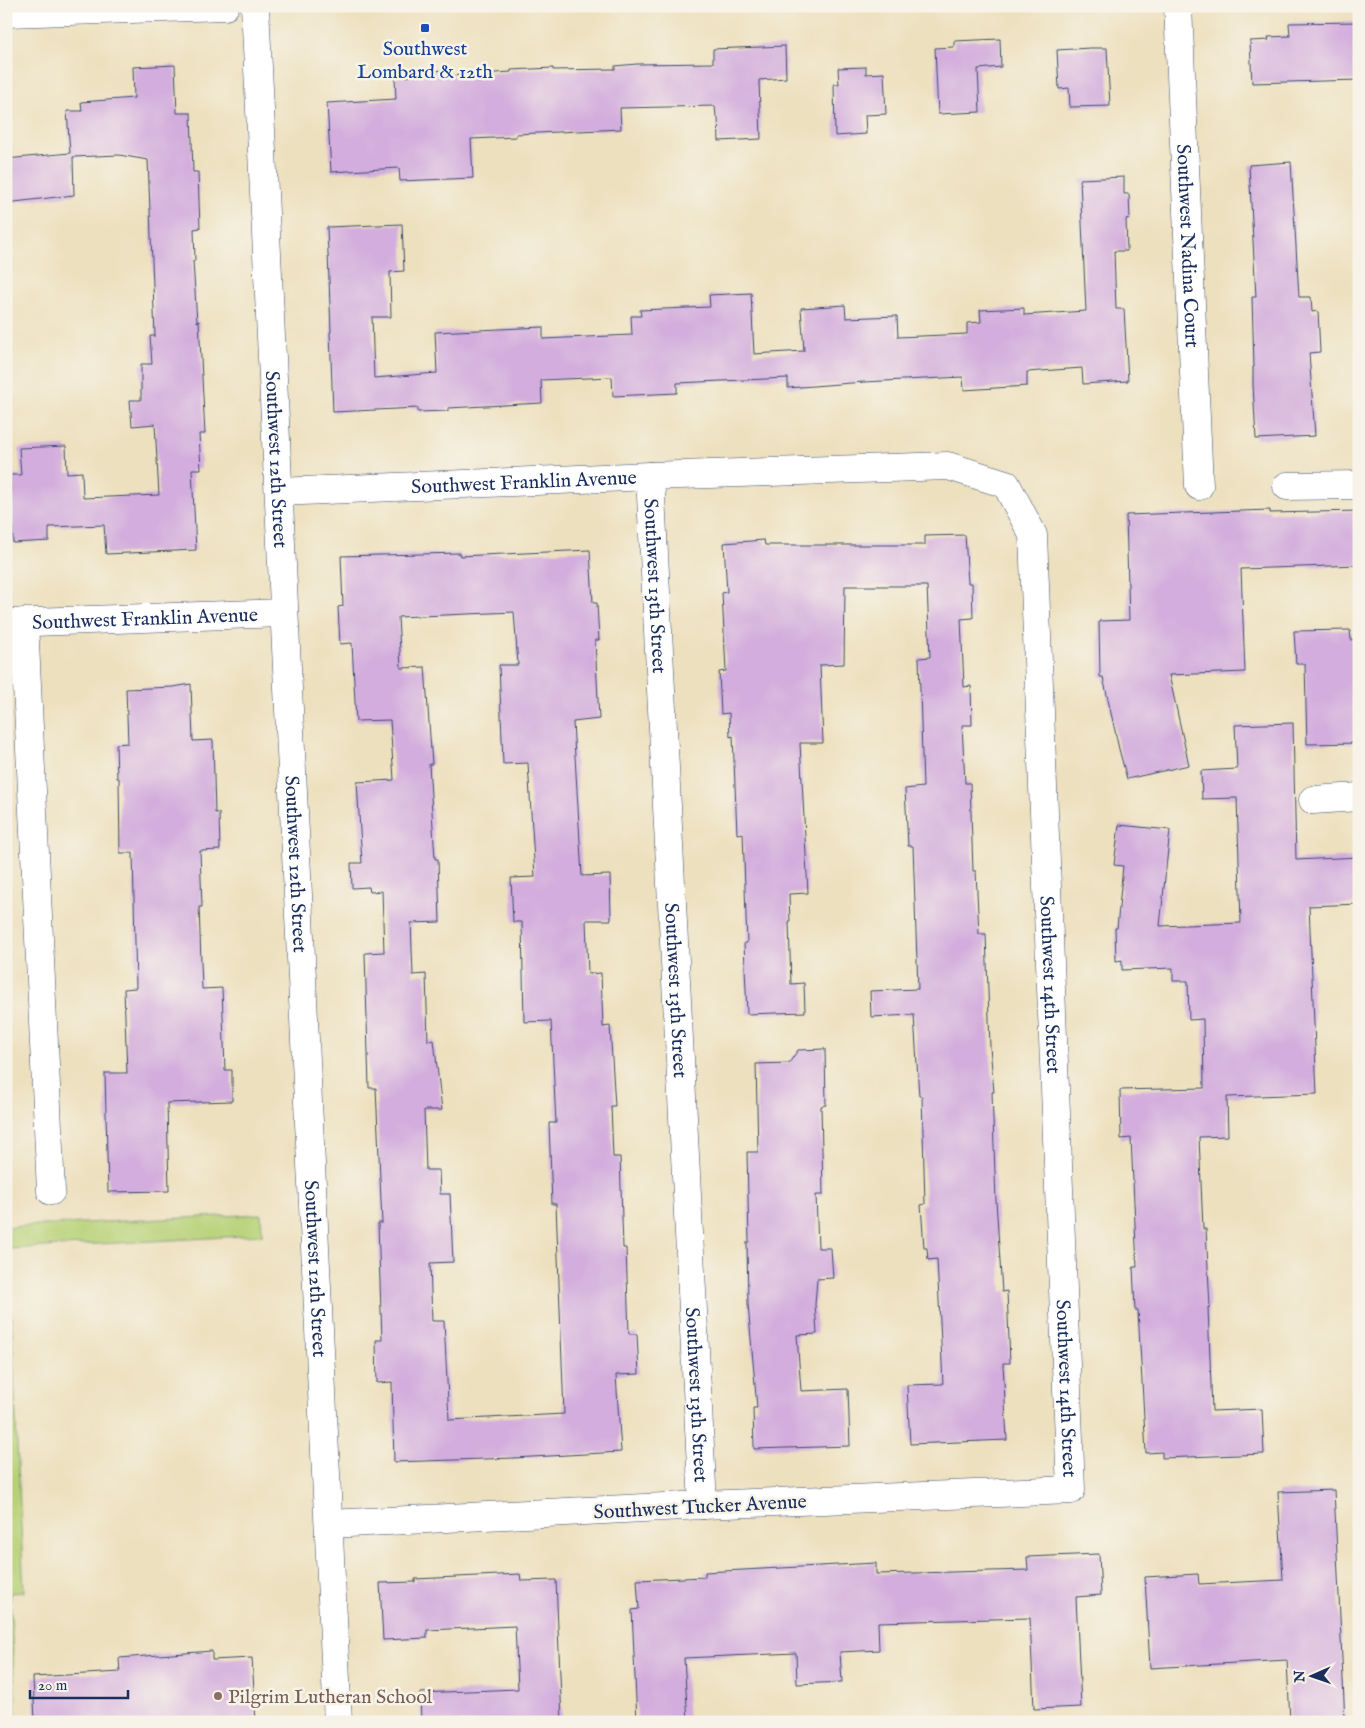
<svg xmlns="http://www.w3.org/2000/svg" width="1365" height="1728" viewBox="0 0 1365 1728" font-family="'IM FELL English',serif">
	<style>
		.green { fill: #b6d176; stroke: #68806a }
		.building { fill: #d3addd; fill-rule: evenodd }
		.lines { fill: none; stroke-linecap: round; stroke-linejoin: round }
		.minor-casing { stroke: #3a4a6c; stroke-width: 29 }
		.minor { stroke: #fff; stroke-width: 28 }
		.transit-dot { fill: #1a4fb4; stroke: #f7f3e8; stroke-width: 2 }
		.education-dot { fill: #8d6e63; stroke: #f7f3e8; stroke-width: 2 }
		.labels { text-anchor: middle; stroke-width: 5; stroke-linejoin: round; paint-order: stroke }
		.transit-label { font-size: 20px; fill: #164399; stroke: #f7f3e8 }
		.street-label { font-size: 20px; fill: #1b2f5e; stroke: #f7f3e8 }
		.education-label { font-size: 20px; fill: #785e54; stroke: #f7f3e8; text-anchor: start }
	</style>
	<rect width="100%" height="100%" fill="#f7f3e8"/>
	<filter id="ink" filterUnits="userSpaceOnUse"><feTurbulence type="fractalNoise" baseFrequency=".02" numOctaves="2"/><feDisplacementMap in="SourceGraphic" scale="10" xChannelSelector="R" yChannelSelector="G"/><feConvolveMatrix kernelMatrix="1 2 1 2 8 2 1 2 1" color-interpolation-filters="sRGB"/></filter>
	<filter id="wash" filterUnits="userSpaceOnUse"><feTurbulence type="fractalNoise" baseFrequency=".0096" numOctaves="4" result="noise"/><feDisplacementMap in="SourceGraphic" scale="20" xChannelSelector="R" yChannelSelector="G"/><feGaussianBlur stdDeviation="1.12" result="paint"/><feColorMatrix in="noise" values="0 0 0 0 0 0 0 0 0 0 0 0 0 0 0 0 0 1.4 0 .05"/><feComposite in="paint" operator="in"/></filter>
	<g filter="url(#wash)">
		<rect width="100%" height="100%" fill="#ede0be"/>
		<path class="green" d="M 261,1214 L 262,1235 L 8,1249 L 24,1592 L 10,1593 L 16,1722 L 6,1722 L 6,1227 Z"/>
		<g id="blocks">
			<path class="building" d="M 1359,22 L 1359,80 L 1252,83 L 1250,41 L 1269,40 L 1268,37 L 1290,36 L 1289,23 Z
				M 1000,39 L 1001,67 L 978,69 L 980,112 L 938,114 L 935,48 L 954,47 L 954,41 Z
				M 785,46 L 786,78 L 759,80 L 761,139 L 719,141 L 718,117 L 716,117 L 715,106 L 620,108 L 621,129 L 516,134 L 516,137 L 471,139 L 473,178 L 400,181 L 399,168 L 331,172 L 327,103 L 396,99 L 395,77 L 414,76 L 413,72 L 450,70 L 450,76 L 511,72 L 511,70 L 553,68 L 553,70 L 615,69 L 615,66 L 637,64 L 713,63 L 713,49 Z
				M 1090,48 L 1107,48 L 1110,106 L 1070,107 L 1069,88 L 1059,89 L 1057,50 Z
				M 175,65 L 177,113 L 191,113 L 193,172 L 198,172 L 200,228 L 194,229 L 195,261 L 193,261 L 197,322 L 199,321 L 205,434 L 199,434 L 201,469 L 192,469 L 196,550 L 106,554 L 104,525 L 49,527 L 49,541 L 13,543 L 10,475 L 21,475 L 19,448 L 66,446 L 67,473 L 82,472 L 83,498 L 159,495 L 155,424 L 132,426 L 130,400 L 141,400 L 141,364 L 152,364 L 150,336 L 155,336 L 148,160 L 119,155 L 73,157 L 74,195 L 6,203 L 6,159 L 70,153 L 67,111 L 82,111 L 81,102 L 134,98 L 133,67 Z
				M 866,67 L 866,74 L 884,73 L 886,114 L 865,115 L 866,134 L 835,136 L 834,84 L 839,84 L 838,68 Z
				M 1291,162 L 1299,297 L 1311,297 L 1312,312 L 1318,311 L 1320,352 L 1309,353 L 1315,436 L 1256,439 L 1253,385 L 1253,367 L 1254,367 L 1252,297 L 1256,297 L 1249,165 Z
				M 1124,177 L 1124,194 L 1129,194 L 1130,218 L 1126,219 L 1127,251 L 1114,251 L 1116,309 L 1124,309 L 1128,381 L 1083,384 L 1082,368 L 1027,372 L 1027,386 L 964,390 L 963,377 L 864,382 L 788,388 L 788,378 L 677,383 L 677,393 L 613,396 L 612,377 L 541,380 L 542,403 L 448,408 L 448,411 L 418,412 L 418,408 L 333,412 L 330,332 L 331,332 L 327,227 L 402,224 L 404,271 L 390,272 L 391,317 L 372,317 L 374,378 L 437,373 L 435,332 L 543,327 L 543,339 L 632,335 L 631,316 L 641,316 L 640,310 L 710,307 L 709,295 L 751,293 L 754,354 L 804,351 L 801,308 L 845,305 L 846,318 L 897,316 L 898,337 L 967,334 L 967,323 L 981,322 L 980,310 L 1024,308 L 1024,315 L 1086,311 L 1080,179 Z
				M 1270,510 L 1270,513 L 1359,511 L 1359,565 L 1241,569 L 1245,672 L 1169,675 L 1189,765 L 1127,779 L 1119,749 L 1103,677 L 1100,677 L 1099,621 L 1129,620 L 1126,515 Z
				M 965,535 L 968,583 L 972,583 L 973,618 L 961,619 L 964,687 L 971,686 L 972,725 L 962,725 L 965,783 L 970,783 L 973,871 L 976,871 L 979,934 L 986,934 L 990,1047 L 994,1092 L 992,1092 L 996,1201 L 1002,1292 L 1007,1291 L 1010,1363 L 1003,1363 L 1007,1440 L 910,1444 L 907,1385 L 943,1384 L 937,1259 L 928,1260 L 927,1248 L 924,1248 L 921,1205 L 925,1204 L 922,1096 L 919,1096 L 914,1015 L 871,1017 L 870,991 L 918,989 L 913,846 L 908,846 L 905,789 L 923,787 L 919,658 L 930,657 L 927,586 L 845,586 L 844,664 L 820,665 L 823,743 L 800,743 L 808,893 L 789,894 L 790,923 L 789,923 L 791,984 L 804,983 L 805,1012 L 747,1014 L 744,943 L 747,943 L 743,833 L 737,834 L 733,736 L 730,737 L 729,713 L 721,714 L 719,672 L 726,671 L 722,593 L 727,592 L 724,543 L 764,540 L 765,545 L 925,545 L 925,536 Z
				M 590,550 L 593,603 L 597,603 L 599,640 L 595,640 L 599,719 L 573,722 L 582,876 L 610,875 L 611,920 L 586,920 L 588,974 L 601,973 L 603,1027 L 610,1026 L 615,1106 L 611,1106 L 613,1157 L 620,1157 L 623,1248 L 626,1248 L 629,1334 L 637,1334 L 639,1374 L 616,1375 L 621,1452 L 514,1458 L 394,1462 L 392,1382 L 377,1383 L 376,1340 L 382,1340 L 378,1223 L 382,1223 L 376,1088 L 369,1088 L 365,953 L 384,952 L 382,891 L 370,892 L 369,887 L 352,888 L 351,863 L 362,863 L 357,782 L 394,780 L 390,720 L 356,721 L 352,643 L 340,644 L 338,607 L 343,606 L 341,556 L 460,553 L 460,556 ZM 514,612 L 518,665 L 499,665 L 503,764 L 528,763 L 535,877 L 511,878 L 513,922 L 522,922 L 524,1022 L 551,1021 L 556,1123 L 549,1123 L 552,1204 L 556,1204 L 564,1414 L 449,1420 L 444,1321 L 432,1321 L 430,1263 L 453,1262 L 450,1194 L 440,1194 L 439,1170 L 426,1170 L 424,1110 L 442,1110 L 434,1040 L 428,1041 L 426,974 L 413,975 L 411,923 L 440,922 L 438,859 L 435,859 L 429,764 L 432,764 L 425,667 L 401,668 L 398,617 Z
				M 1350,630 L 1351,640 L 1359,639 L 1359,743 L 1307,744 L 1305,664 L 1296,664 L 1294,631 Z
				M 191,684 L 193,741 L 213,740 L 215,813 L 219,813 L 220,850 L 200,851 L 202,907 L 199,907 L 202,989 L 222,988 L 225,1070 L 232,1070 L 232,1101 L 167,1103 L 169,1191 L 108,1192 L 105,1073 L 127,1073 L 124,989 L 136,988 L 133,853 L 120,853 L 119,778 L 117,778 L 116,744 L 128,743 L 126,689 L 173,687 Z
				M 1293,723 L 1296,860 L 1359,857 L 1359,904 L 1309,906 L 1317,1094 L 1227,1097 L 1228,1136 L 1199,1137 L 1203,1229 L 1206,1229 L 1210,1307 L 1208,1307 L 1212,1411 L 1262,1409 L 1264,1454 L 1162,1458 L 1162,1452 L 1146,1453 L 1138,1310 L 1135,1310 L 1133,1267 L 1137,1267 L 1131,1138 L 1121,1139 L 1120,1090 L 1204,1088 L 1203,1019 L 1189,1020 L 1188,981 L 1173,981 L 1173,968 L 1122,970 L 1122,960 L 1116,961 L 1115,928 L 1117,928 L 1123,866 L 1114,865 L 1119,825 L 1170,830 L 1160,926 L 1241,923 L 1237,798 L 1202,799 L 1201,771 L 1237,769 L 1235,725 Z
				M 825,1049 L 826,1105 L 821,1106 L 823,1195 L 816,1195 L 818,1248 L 831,1248 L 833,1278 L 817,1279 L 815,1304 L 817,1334 L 797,1335 L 801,1391 L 848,1389 L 850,1446 L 754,1449 L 753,1408 L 757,1408 L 748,1304 L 747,1242 L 749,1242 L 747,1152 L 758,1152 L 756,1064 L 789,1063 L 798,1050 Z
				M 1334,1490 L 1345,1722 L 1290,1722 L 1287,1660 L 1150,1668 L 1145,1577 L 1198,1574 L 1199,1584 L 1283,1580 L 1278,1492 Z
				M 1099,1554 L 1101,1595 L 1076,1597 L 1081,1707 L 1034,1709 L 1030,1618 L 878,1622 L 879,1650 L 840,1652 L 842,1682 L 797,1684 L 796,1653 L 684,1658 L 688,1722 L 637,1722 L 632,1610 L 639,1609 L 637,1580 L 705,1577 L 705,1572 L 876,1563 L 876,1574 L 1028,1570 L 1027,1557 Z
				M 520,1574 L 521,1581 L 556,1580 L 562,1722 L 421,1722 L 420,1693 L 518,1689 L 515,1626 L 427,1630 L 427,1638 L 383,1640 L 380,1583 L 415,1582 L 415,1579 Z
				M 212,1651 L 212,1660 L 252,1658 L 256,1722 L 35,1722 L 33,1677 L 120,1672 L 119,1658 Z"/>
		</g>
	</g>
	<g filter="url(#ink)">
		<use href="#blocks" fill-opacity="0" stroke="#3a4a6c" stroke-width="1"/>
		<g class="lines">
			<defs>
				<g id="minor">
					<path id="s1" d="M 255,6 L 338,1722"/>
					<path id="s2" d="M 1178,6 L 1199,486"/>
					<path d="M 6,13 L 225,6"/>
					<path id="s3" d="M 650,476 L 703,1505"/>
					<path d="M 1287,486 L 1359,485"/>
					<path id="s4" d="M 279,492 L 650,476 L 948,466 L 1006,484 L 1033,535 L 1071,1490 L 703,1505 L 329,1524"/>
					<path d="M 24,622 L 51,1191"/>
					<path id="s5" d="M 6,623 L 283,613"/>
					<path d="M 1313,800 L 1359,797"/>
				</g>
			</defs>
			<use href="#minor" class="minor-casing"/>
			<use href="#minor" class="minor"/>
		</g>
	</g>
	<rect class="transit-dot" x="420" y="23" width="10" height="10" rx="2.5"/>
	<circle class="education-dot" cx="218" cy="1696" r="5"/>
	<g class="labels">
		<g class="transit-label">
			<text x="425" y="55">Southwest<tspan x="425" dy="23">Lombard &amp; 12th</tspan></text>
		</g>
		<g class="street-label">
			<text dy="7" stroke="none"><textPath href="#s2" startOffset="240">Southwest Nadina Court</textPath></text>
			<text dy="7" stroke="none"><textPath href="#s1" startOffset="454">Southwest 12th Street</textPath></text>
			<text dy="7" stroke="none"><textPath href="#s4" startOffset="245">Southwest Franklin Avenue</textPath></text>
			<text dy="7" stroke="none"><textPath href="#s3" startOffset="110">Southwest 13th Street</textPath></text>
			<text dy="7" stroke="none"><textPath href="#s5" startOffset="139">Southwest Franklin Avenue</textPath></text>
			<text dy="7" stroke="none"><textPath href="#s1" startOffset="859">Southwest 12th Street</textPath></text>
			<text dy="7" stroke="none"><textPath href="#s4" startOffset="1238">Southwest 14th Street</textPath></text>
			<text dy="7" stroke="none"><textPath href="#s3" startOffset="515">Southwest 13th Street</textPath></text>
			<text dy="7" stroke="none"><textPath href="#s1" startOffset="1264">Southwest 12th Street</textPath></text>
			<text dy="7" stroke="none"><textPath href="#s4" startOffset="1642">Southwest 14th Street</textPath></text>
			<text dy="7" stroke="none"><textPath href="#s3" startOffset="920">Southwest 13th Street</textPath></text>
			<text transform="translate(700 1506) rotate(-3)" y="7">Southwest Tucker Avenue</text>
		</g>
		<g class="education-label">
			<text x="228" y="1703">Pilgrim Lutheran School</text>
		</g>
	</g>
	<rect width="1365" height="1728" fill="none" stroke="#f7f3e8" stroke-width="25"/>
	<g transform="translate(1312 1676) rotate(268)" stroke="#f7f3e8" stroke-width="4" paint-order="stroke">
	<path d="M0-4L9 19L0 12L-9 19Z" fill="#1b2f5e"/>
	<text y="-8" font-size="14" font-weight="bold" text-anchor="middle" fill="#1b2f5e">N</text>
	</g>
	<path d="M30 1690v8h98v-8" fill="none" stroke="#1b2f5e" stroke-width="2.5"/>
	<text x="38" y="1690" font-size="15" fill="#1b2f5e" stroke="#f7f3e8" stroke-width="4" paint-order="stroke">20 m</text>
</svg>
